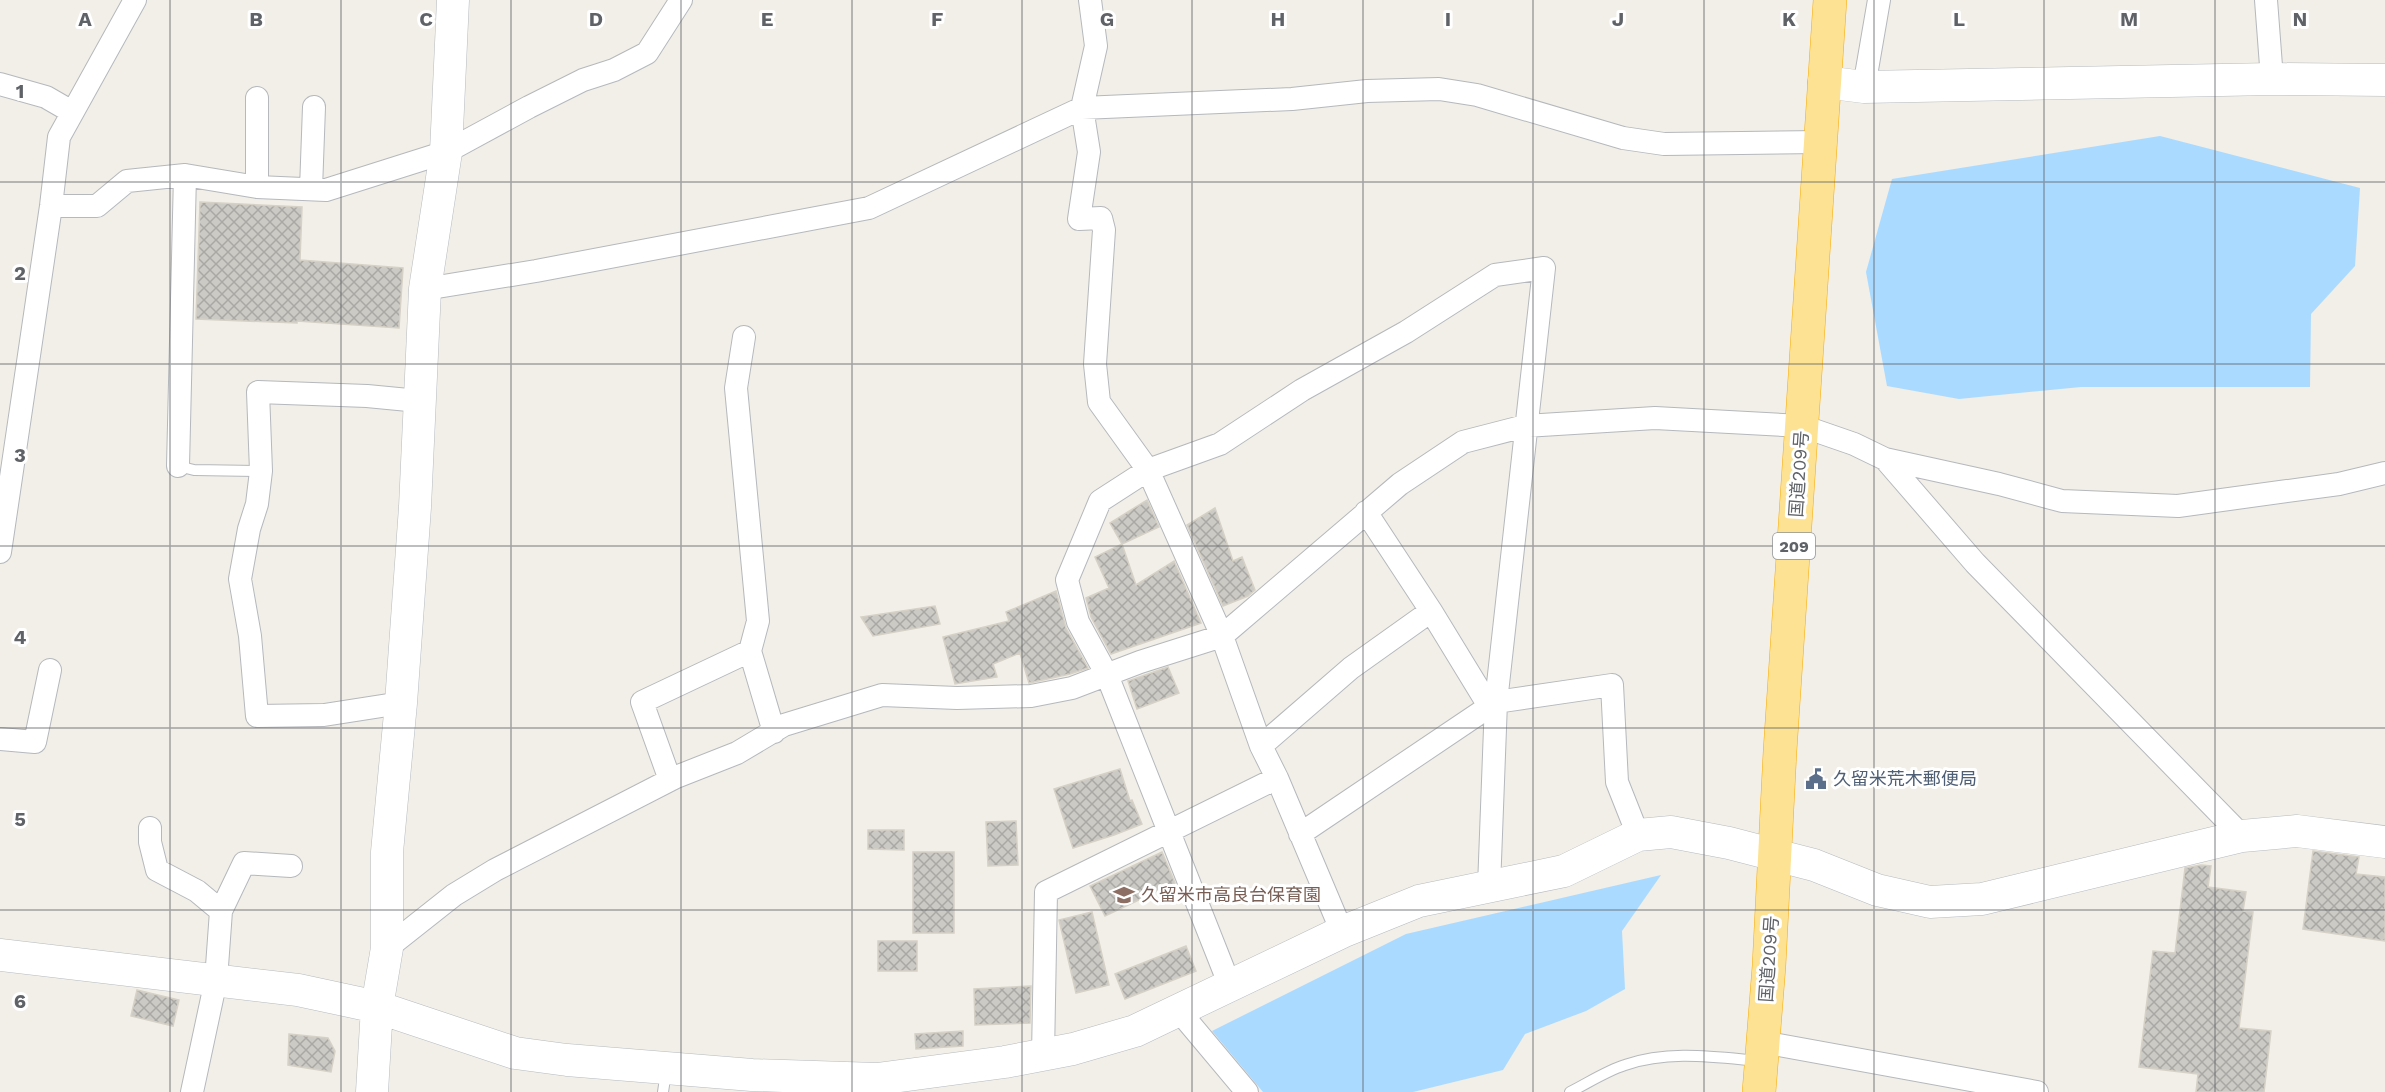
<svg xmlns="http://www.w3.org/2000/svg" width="2385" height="1092" viewBox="0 0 2385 1092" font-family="'Work Sans','Noto Sans JP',sans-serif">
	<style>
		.water { fill: #aadaff }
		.building { fill: url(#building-cross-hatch); stroke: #d6d1c6; stroke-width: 1.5 }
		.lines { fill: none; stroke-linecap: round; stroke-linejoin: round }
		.lane-casing { stroke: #b5b8bc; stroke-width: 12 }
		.street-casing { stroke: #b5b8bc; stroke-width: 24 }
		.secondary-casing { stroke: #b6babf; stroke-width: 33 }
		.highway-casing { stroke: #f9ab00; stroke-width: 34 }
		.lane { stroke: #fff; stroke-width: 10 }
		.street { stroke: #fff; stroke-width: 22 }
		.secondary { stroke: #fff; stroke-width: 32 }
		.highway { stroke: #fde293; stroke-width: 33 }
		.grid { fill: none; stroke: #5f6368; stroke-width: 1.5; stroke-opacity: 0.55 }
		.labels { text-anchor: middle; stroke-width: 6; stroke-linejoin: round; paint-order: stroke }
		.shield { fill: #fff; stroke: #8f9295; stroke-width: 1.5 }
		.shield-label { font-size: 16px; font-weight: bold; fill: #5f6368 }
		.street-label { font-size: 18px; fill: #5f6368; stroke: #fff }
		.service-label { font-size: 18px; fill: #4e5e75; stroke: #fff; text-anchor: start }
		.education-label { font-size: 18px; fill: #785e54; stroke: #fff; text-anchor: start }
		.grid-label { font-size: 20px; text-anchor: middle; font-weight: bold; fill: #5f6368; stroke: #fff; stroke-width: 6; stroke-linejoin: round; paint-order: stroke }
	</style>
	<defs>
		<pattern id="building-cross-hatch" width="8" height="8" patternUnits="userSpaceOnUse" patternTransform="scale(1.5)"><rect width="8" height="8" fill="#cccac5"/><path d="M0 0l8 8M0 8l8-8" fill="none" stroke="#a9a8a4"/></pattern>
	</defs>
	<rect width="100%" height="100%" fill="#f1efe8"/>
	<path class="water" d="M 2160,136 L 2360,188 L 2355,266 L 2311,314 L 2310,387 L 2081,387 L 1959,399 L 1887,386 L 1866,272 L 1892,179 Z
		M 1661,875 L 1622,931 L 1625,989 L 1586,1011 L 1525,1034 L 1503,1070 L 1413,1092 L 1263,1092 L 1212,1031 L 1406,934 Z"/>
	<path class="building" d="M 200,202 L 302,207 L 300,260 L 403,268 L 399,328 L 297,321 L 297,323 L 196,319 Z
		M 1147,500 L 1159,527 L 1122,544 L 1110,523 Z
		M 1215,508 L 1233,561 L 1242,557 L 1255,590 L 1248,596 L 1223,606 L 1187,525 Z
		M 1122,544 L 1136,585 L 1174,561 L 1201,623 L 1111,654 L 1091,617 L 1086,598 L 1109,588 L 1095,557 Z
		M 1056,591 L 1066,628 L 1088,668 L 1070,674 L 1029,683 L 1020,653 L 993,664 L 997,677 L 955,684 L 943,637 L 1009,621 L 1006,612 Z
		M 935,606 L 940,624 L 873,636 L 861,617 Z
		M 1168,667 L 1179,693 L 1137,709 L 1128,681 Z
		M 1120,769 L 1130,801 L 1132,800 L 1142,824 L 1114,835 L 1073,848 L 1054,789 Z
		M 1016,821 L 1018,865 L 988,866 L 986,822 Z
		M 868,830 L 904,830 L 904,850 L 868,849 Z
		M 2313,851 L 2359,857 L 2356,874 L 2385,877 L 2385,941 L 2303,929 Z
		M 913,852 L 954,852 L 954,933 L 913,933 Z
		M 1162,852 L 1175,883 L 1105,916 L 1090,886 Z
		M 2201,865 L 2211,866 L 2208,887 L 2246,892 L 2243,911 L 2253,912 L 2239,1028 L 2271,1031 L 2264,1092 L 2196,1092 L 2198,1074 L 2139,1067 L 2153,951 L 2175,953 L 2185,868 Z
		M 1092,912 L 1109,985 L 1076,993 L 1059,920 Z
		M 878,941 L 917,941 L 917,971 L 878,971 Z
		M 1186,946 L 1196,971 L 1125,999 L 1115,974 Z
		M 1031,986 L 1030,1023 L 975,1025 L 974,989 Z
		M 137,990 L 179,1000 L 173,1026 L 131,1016 Z
		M 963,1031 L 963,1046 L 916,1049 L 915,1034 Z
		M 289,1034 L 328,1038 L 335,1051 L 331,1072 L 288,1065 Z"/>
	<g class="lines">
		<defs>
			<path id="lane" d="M 178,466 L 194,470 L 261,471
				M 663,1092 L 666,1072
				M 1570,1092 C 1588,1083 1606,1071 1625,1065 C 1669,1050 1714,1057 1760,1061"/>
			<path id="street" d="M 1090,0 L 1096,46 L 1082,108 L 1089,152 L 1079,219 L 1101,218 L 1104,230 L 1095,364 L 1099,402 L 1148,470 L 1222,636 L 1261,746 L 1277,778 L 1342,932
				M 2266,0 L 2272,79
				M 0,84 L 46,97 L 72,112
				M 1864,87 L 1879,0
				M 257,98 L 257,187
				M 311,189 L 314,107
				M 51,206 L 97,206 L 127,181 L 185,175 L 257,187 L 326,190 L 446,152 L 529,107 L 583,80 L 614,70 L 647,53 L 681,0
				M 425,289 L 536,271 L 869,208 L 1082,108 L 1292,99 L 1367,91 L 1439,89 L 1477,95 L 1623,138 L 1664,144 L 1820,142
				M 744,337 L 736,388 L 758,621 L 750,651 L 774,732
				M 1885,459 L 1975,563 L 2242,836
				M 178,466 L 185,175
				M 1366,512 L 1431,611 L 1489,706
				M 0,552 L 51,206 L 59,137 L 135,0
				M 401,703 L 324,715 L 257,716 L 250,636 L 240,579 L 249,529 L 257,504 L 261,471 L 258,392 L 367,396 L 419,401
				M 0,739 L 35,742 L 50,670
				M 1261,746 L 1351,668 L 1431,611
				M 670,780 L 642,702 L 750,651
				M 150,828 L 150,842 L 157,870 L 197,891 L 221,911 L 216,980 L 192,1092
				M 1300,834 L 1496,702 L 1612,685 L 1617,782 L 1638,835
				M 221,911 L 244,863 L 291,866
				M 387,948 L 454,895 L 495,870 L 676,777 L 737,753 L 784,725 L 882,695 L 957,698 L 1031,696 L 1072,688 L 1140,662 L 1222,636 L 1400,484 L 1463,442 L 1525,426 L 1655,418 L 1802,426 L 1854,444 L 1885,459 L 1999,484 L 2062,501 L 2178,506 L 2339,484 L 2385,473
				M 1230,986 L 1107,675 L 1078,622 L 1067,580 L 1100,501 L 1148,470 L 1220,444 L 1302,390 L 1406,332 L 1495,275 L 1544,268 L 1496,702 L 1489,887
				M 1179,1011 L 1247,1092
				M 1762,1042 L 2037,1092
				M 1043,1055 L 1046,892 L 1277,778"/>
			<path id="secondary" d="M 1824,82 L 1864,87 L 2272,79 L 2385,80
				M 0,955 L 298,990 L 377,1007 L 515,1053 L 567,1060 L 752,1075 L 877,1079 L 1005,1062 L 1073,1049 L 1135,1031 L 1342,932 L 1419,901 L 1564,871 L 1638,835 L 1671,832 L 1729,843 L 1814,865 L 1877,890 L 1930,902 L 1982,899 L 2242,836 L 2297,831 L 2385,842
				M 372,1092 L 377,1007 L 387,948 L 387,852 L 401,703 L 415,507 L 425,289 L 446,152 L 453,0"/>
			<path id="highway" d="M 1759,1092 L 1769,966 L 1780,751 L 1830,0"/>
		</defs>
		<use href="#lane" class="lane-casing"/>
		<use href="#street" class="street-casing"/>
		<use href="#secondary" class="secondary-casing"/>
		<use href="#highway" class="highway-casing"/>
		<use href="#lane" class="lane"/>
		<use href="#street" class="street"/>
		<use href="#secondary" class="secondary"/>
		<use href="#highway" class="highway"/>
	</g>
	<path class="grid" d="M 170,0 L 170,1092M 341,0 L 341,1092M 511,0 L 511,1092M 681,0 L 681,1092M 852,0 L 852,1092M 1022,0 L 1022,1092M 1192,0 L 1192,1092M 1363,0 L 1363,1092M 1533,0 L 1533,1092M 1704,0 L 1704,1092M 1874,0 L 1874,1092M 2044,0 L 2044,1092M 2215,0 L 2215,1092M 0,182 L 2385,182M 0,364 L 2385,364M 0,546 L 2385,546M 0,728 L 2385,728M 0,910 L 2385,910"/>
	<defs>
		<symbol id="civic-bare" viewBox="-9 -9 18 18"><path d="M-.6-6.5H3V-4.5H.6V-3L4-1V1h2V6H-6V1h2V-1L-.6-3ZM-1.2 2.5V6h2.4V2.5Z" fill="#5c6f8a" stroke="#fff" stroke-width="2.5" paint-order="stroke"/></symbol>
		<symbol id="school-bare" viewBox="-9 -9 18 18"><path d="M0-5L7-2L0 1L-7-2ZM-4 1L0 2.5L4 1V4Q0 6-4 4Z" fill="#8d6e63" stroke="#fff" stroke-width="2.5" paint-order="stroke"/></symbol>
	</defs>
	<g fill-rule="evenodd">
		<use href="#civic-bare" x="1801" y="764" width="30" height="30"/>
		<use href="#school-bare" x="1109" y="880" width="30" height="30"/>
	</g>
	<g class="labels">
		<rect class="shield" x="1773" y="533" width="42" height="26" rx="4.5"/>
		<g class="shield-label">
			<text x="1794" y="552">209</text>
		</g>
		<g class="street-label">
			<text transform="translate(1799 474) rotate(-86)" y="6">国道209号</text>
			<text transform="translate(1769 959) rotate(-86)" y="6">国道209号</text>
		</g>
		<g class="service-label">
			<text x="1833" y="785">久留米荒木郵便局</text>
		</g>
		<g class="education-label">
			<text x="1141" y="901">久留米市高良台保育園</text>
		</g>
	</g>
	<g class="grid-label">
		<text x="85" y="26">A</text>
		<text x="256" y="26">B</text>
		<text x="426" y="26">C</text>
		<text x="596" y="26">D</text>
		<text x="767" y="26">E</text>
		<text x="937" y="26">F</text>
		<text x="1107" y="26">G</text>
		<text x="1278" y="26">H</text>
		<text x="1448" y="26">I</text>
		<text x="1618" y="26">J</text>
		<text x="1789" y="26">K</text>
		<text x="1959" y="26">L</text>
		<text x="2129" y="26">M</text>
		<text x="2300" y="26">N</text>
		<text x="20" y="98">1</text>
		<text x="20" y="280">2</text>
		<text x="20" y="462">3</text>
		<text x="20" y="644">4</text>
		<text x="20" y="826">5</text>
		<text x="20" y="1008">6</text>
	</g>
</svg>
